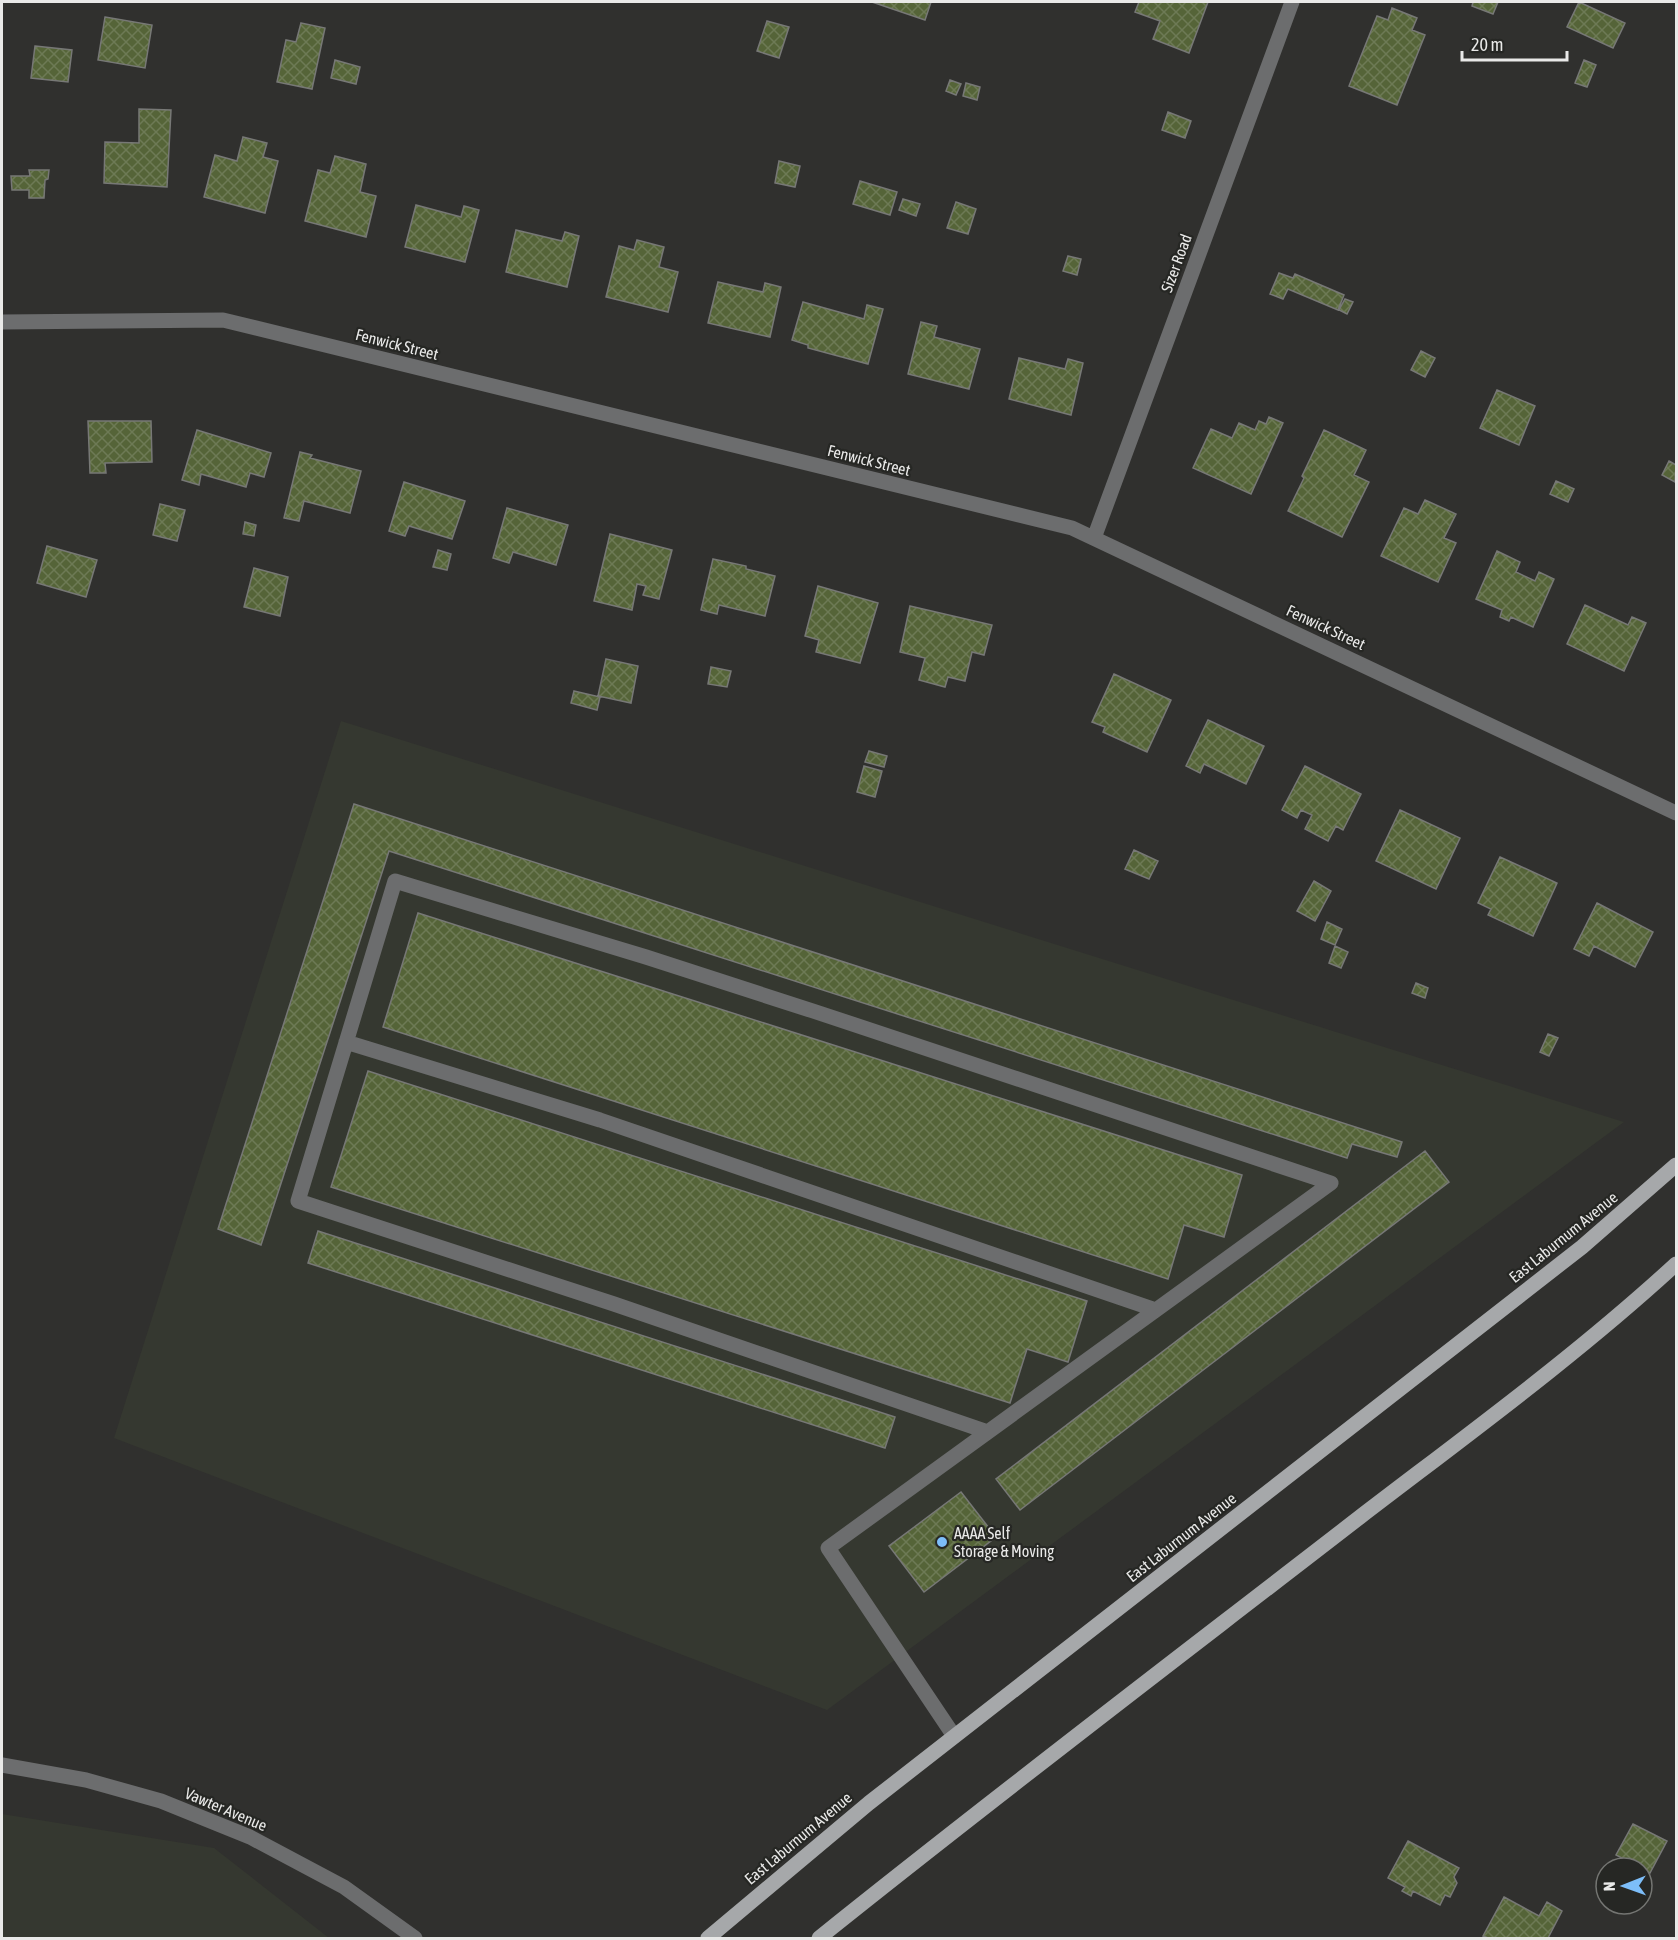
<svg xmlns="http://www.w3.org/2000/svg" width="1678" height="1940" viewBox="0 0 1678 1940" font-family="'Asap Condensed',sans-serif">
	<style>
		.built { fill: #353830 }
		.building { fill: url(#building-cross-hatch); stroke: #777876; stroke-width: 1.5 }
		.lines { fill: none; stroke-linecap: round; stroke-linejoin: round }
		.service { stroke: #6c6d6e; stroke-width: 15 }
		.minor { stroke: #6c6d6e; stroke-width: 15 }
		.primary { stroke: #a6a8aa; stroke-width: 15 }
		.poi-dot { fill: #7dbef9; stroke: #262724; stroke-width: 2 }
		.labels { text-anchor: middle; stroke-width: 4.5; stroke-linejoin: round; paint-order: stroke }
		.street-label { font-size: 16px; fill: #e9e9e8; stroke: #262724 }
		.poi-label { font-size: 16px; fill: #e9e9e8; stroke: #262724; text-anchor: start }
	</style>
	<defs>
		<pattern id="building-cross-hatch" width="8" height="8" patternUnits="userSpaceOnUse" patternTransform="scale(1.5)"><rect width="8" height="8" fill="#556438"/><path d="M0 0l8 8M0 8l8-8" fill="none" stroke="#6d7a55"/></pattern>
	</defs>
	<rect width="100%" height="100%" fill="#30302e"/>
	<path class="built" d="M 341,721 L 1624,1122 L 827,1710 L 114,1438 Z
		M 2,1814 L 214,1848 L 329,1938 L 2,1938 Z"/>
	<path class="building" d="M 872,2 L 931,2 L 925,20 Z
		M 1139,2 L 1208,2 L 1189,53 L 1153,39 L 1160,21 L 1135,12 Z
		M 1473,2 L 1498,2 L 1493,14 L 1472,6 Z
		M 1579,2 L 1625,23 L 1613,48 L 1567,27 Z
		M 1392,8 L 1417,18 L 1412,30 L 1425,35 L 1397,105 L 1349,86 L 1377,16 L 1388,20 Z
		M 105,17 L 152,25 L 145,68 L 98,60 Z
		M 767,21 L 789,27 L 779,58 L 757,51 Z
		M 301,23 L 325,28 L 312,89 L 277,82 L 286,40 L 296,42 Z
		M 35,46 L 72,50 L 68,82 L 31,78 Z
		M 335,60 L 360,67 L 356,84 L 331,78 Z
		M 1584,60 L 1596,65 L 1587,87 L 1575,83 Z
		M 950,80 L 961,84 L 956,95 L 946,91 Z
		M 966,83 L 980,87 L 977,100 L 963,96 Z
		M 139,109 L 171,110 L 167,187 L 104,183 L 105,142 L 139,143 Z
		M 1168,112 L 1191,121 L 1185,138 L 1162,130 Z
		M 243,137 L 267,143 L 263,157 L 278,161 L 265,213 L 204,197 L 215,155 L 237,161 Z
		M 335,156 L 366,164 L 360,192 L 376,196 L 366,237 L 305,221 L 318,170 L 330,173 Z
		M 779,161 L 800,166 L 795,187 L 775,183 Z
		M 29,170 L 49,170 L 48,179 L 45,180 L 44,198 L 29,198 L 29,190 L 12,190 L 11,176 L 30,176 Z
		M 860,181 L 897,192 L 890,215 L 853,204 Z
		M 903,199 L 920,204 L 916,216 L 899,210 Z
		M 956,202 L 976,209 L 968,234 L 947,228 Z
		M 416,205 L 461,217 L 464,206 L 479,210 L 465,262 L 405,247 Z
		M 516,230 L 562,241 L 565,232 L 579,236 L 567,287 L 506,272 Z
		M 637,240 L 664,247 L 659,267 L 678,272 L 668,312 L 606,297 L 619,246 L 634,250 Z
		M 1068,256 L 1081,259 L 1077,275 L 1063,271 Z
		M 1279,273 L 1293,278 L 1295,274 L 1344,295 L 1338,310 L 1288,289 L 1283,299 L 1270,294 Z
		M 718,282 L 763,292 L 765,283 L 781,287 L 770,337 L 708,323 Z
		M 1345,299 L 1353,302 L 1347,314 L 1339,310 Z
		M 803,302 L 864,319 L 867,305 L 883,309 L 868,364 L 808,348 L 808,345 L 792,340 Z
		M 921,322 L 937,326 L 934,337 L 980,349 L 969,389 L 908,374 Z
		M 1421,351 L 1435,358 L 1425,377 L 1411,370 Z
		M 1019,358 L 1065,369 L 1068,359 L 1083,363 L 1071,415 L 1009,399 Z
		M 1497,390 L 1535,406 L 1519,445 L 1480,428 Z
		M 1269,417 L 1283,423 L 1251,494 L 1193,468 L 1211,429 L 1232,438 L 1239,423 L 1255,430 L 1259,421 L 1266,424 Z
		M 88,421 L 151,421 L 152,462 L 105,463 L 106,473 L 90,473 Z
		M 197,430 L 271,453 L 264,477 L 250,473 L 246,487 L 201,474 L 199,485 L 182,480 Z
		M 1324,430 L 1366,450 L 1354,475 L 1369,482 L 1342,537 L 1288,511 L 1304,478 L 1302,476 Z
		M 300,452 L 312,455 L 310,458 L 361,471 L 350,513 L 304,501 L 299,521 L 284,518 Z
		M 1669,461 L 1676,465 L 1675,482 L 1662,475 Z
		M 1556,481 L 1574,489 L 1568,502 L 1550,494 Z
		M 404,482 L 465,501 L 452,539 L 409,526 L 405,536 L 389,531 Z
		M 1425,500 L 1456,514 L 1444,538 L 1456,543 L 1438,582 L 1381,556 L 1404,508 L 1418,514 Z
		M 160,504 L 185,510 L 177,541 L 153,535 Z
		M 507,508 L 568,525 L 556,565 L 513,552 L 509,563 L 493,558 Z
		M 245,522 L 256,525 L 254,536 L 243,534 Z
		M 610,534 L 672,550 L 659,599 L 643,595 L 646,586 L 637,584 L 632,610 L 594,601 Z
		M 47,546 L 97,560 L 86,597 L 37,583 Z
		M 438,550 L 451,554 L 447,570 L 433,567 Z
		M 1497,551 L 1520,562 L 1516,572 L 1535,581 L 1539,572 L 1554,579 L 1533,627 L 1511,617 L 1509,621 L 1500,617 L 1502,610 L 1476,599 Z
		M 713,559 L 746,566 L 746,569 L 775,576 L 765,616 L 719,605 L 717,614 L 701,610 Z
		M 254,568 L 288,577 L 280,616 L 244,607 Z
		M 818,586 L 878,603 L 860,663 L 816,652 L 819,640 L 805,636 Z
		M 1585,605 L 1628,625 L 1632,617 L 1646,623 L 1624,671 L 1567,644 Z
		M 910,606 L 992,625 L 984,655 L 972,652 L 965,681 L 948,677 L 945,687 L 919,680 L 925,658 L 900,652 Z
		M 606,659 L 638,666 L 631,703 L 598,696 Z
		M 711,667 L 731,671 L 727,687 L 708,684 Z
		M 1114,674 L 1171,700 L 1147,752 L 1103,732 L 1105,727 L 1092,722 Z
		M 574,691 L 600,697 L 597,710 L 571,703 Z
		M 1208,720 L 1264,746 L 1246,784 L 1204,764 L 1200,773 L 1186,766 Z
		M 869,751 L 887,756 L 884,767 L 865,762 Z
		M 864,766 L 882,771 L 875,797 L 857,792 Z
		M 1305,766 L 1361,794 L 1343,830 L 1336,826 L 1328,841 L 1305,829 L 1312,815 L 1301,810 L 1297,818 L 1282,810 Z
		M 354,804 L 1402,1142 L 1397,1157 L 1352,1144 L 1347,1158 L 389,851 L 261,1245 L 218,1229 Z
		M 1400,810 L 1460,838 L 1436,889 L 1376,861 Z
		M 1134,850 L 1158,861 L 1149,879 L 1125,869 Z
		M 1500,857 L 1557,883 L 1533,936 L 1488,915 L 1491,909 L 1478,903 Z
		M 1314,881 L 1331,891 L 1315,921 L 1297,911 Z
		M 1597,903 L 1653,932 L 1635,967 L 1594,946 L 1589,956 L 1574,949 Z
		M 418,913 L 1242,1175 L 1224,1237 L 1184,1225 L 1168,1279 L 383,1027 Z
		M 1327,922 L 1342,929 L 1335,945 L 1321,939 Z
		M 1335,946 L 1348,952 L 1341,968 L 1329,963 Z
		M 1416,983 L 1428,988 L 1425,998 L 1412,993 Z
		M 1548,1034 L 1558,1038 L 1549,1056 L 1540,1052 Z
		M 368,1071 L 1087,1301 L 1068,1362 L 1027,1349 L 1010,1403 L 331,1187 Z
		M 1425,1151 L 1449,1182 L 1020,1510 L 996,1479 Z
		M 318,1231 L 895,1417 L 885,1448 L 308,1263 Z
		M 961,1492 L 996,1537 L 924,1592 L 889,1546 Z
		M 1633,1824 L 1667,1841 L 1650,1873 L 1616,1855 Z
		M 1408,1841 L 1459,1868 L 1454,1877 L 1457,1883 L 1450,1897 L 1445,1895 L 1440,1905 L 1413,1891 L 1411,1896 L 1402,1891 L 1405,1887 L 1388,1878 Z
		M 1504,1897 L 1539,1916 L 1547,1902 L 1562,1911 L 1548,1938 L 1488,1938 L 1483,1936 Z"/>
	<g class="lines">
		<path class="service" d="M 346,1042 L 600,1120 L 1156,1310
			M 954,1736 L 828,1548 L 1331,1183 L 813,1011 L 646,957 L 395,881 L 298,1201 L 614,1304 L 988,1432"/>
		<path class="minor" d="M 2,322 L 223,320 L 1072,528 L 1676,813
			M 1094,538 L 1292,2
			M 2,1765 L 86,1780 L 161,1801 L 250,1837 L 344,1887 L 415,1938"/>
		<path class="primary" d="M 708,1938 L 869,1803 L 1582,1247 L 1676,1165
			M 819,1938 C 997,1795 1179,1657 1360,1517 C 1467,1435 1577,1355 1676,1264"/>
	</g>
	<circle class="poi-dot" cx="942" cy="1542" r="6"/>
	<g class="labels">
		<g class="street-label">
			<text transform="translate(1176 263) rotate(-70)" y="6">Sizer Road</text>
			<text transform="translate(397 344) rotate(14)" y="6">Fenwick Street</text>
			<text transform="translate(869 460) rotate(14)" y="6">Fenwick Street</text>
			<text transform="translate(1326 627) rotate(25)" y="6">Fenwick Street</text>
			<text transform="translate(1563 1237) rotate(-39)" y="6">East Laburnum Avenue</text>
			<text transform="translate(1181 1537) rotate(-38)" y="6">East Laburnum Avenue</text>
			<text transform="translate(226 1809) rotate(23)" y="6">Vawter Avenue</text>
			<text transform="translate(798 1838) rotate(-40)" y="6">East Laburnum Avenue</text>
		</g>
		<g class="poi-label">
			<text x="954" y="1539">AAAA Self<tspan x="954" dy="18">Storage &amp; Moving</tspan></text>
		</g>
	</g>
	<rect width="1678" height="1940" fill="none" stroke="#e9e9e8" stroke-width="6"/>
	<g transform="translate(1624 1886) rotate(269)"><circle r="28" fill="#262724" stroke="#747572" stroke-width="1.5"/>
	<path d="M0-4.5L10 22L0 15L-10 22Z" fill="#7dbef9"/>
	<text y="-9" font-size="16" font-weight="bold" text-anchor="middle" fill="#e9e9e8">N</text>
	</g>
	<path d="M1462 51v9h105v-9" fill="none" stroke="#e9e9e8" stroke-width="3"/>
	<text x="1471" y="51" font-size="18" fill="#e9e9e8" stroke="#262724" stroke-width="4.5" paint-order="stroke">20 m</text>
</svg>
